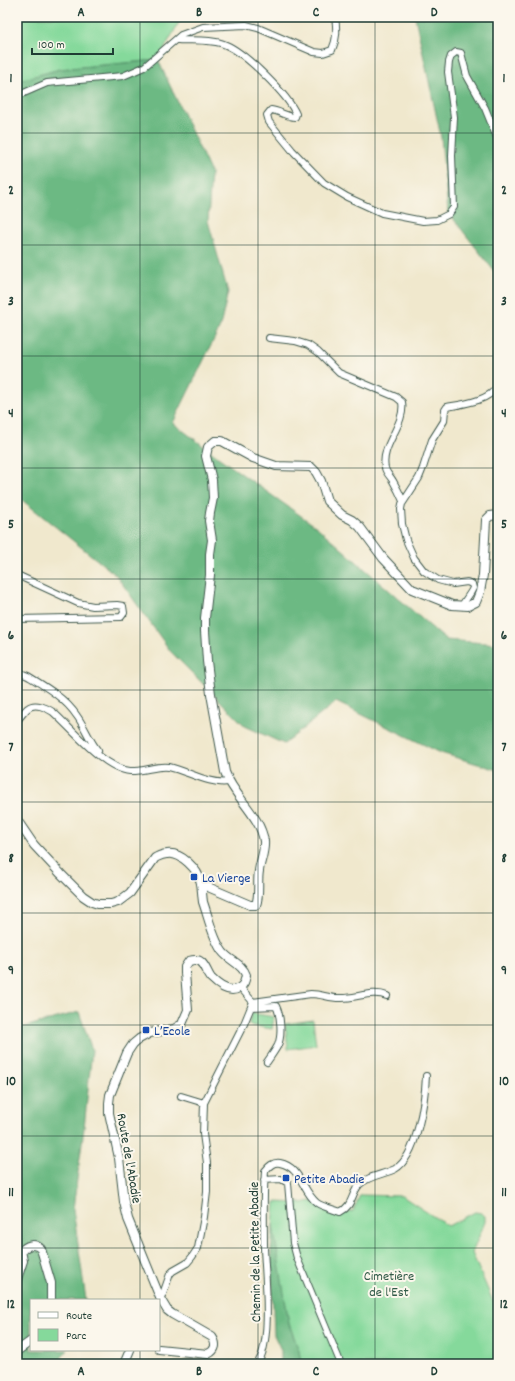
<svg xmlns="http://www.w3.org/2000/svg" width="515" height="1381" viewBox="0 0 515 1381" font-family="Dekko,sans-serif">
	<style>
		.green { fill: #85d99b; stroke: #528b68 }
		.forest { fill: #6cb983; stroke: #467b5c }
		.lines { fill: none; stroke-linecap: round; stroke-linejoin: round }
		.street-casing { stroke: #3e574b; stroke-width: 8 }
		.secondary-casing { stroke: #3e574b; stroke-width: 10 }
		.street { stroke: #fff; stroke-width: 6 }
		.secondary { stroke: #fff; stroke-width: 8 }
		.grid { fill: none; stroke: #1f3d34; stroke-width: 1; stroke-opacity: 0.55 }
		.transit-dot { fill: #1a4fb4; stroke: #fbf7ec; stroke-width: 1.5 }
		.labels { text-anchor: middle; stroke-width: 4; stroke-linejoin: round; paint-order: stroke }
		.transit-label { font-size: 14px; fill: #164399; stroke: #fbf7ec; text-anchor: start }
		.street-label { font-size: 14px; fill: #1f3d34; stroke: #fbf7ec }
		.park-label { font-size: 14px; fill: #335c49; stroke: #fbf7ec }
		.neatline { fill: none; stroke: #1f3d34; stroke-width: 1.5 }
		.grid-label { font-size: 13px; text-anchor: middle; font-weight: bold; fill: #1f3d34 }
	</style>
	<rect width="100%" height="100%" fill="#fbf7ec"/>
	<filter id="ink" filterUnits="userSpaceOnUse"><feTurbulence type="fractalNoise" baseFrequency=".025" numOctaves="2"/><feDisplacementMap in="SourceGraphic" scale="8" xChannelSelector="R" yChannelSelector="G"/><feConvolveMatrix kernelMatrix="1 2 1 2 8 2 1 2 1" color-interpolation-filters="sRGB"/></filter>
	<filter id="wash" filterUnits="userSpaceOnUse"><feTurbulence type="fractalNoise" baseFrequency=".012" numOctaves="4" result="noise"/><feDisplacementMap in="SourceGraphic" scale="16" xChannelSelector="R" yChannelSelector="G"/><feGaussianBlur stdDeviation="0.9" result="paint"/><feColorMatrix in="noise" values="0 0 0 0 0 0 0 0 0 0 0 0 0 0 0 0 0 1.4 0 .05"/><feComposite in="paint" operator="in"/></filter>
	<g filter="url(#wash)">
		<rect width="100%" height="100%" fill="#f0e8cd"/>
		<path class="green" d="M 17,17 L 182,17 L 158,60 L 60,69 L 17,81 Z
			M 251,1013 L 274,1017 L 272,1029 L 249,1025 Z
			M 313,1020 L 316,1045 L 288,1049 L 285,1024 Z
			M 360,1195 L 402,1196 L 448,1226 L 475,1212 L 481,1213 L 485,1216 L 485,1222 L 472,1253 L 498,1313 L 498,1364 L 301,1364 L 299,1351 L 289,1324 L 277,1255 L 273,1225 L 275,1202 L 302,1203 L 311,1201 C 324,1209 338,1217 353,1211 Z"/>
		<path class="forest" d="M 415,17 L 471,17 L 498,20 L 498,276 L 448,212 L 441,137 Z
			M 158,60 L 211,173 L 208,221 L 228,292 L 220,327 L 173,423 L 218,457 L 318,528 L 446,640 L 498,644 L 498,770 L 441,753 L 336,702 L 284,744 L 245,726 L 171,652 L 116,575 L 17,496 L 17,81 L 60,69 Z
			M 79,1012 L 92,1050 L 84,1128 L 73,1209 L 86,1300 L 31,1300 L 31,1350 L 68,1350 L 56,1364 L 17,1364 L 17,1029 Z
			M 273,1225 L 289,1324 L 299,1351 L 301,1364 L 281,1364 L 281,1350 L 274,1335 L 271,1252 Z"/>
	</g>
	<g filter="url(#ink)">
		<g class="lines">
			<defs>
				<path id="street" d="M 178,40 C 193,41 212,39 226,45 C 245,53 288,95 296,114 L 295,117 C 287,117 280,111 271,110 L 267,115 L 269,122 L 292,150 L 324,183 L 347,197 L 382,213 L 423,221 L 437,220 L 449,214 L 454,207 L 452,156 L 454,117 L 448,72 L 449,62 L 451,56 L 456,52 L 461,53 L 467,76 L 485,108 L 498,140
					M 17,96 L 47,83 L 123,76 L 144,67 L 181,35 L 203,27 L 246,25 L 258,28 L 314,52 L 323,53 L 332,50 C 337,39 337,30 335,17
					M 269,338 L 295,341 L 308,345 L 318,352 L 339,373 L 396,397 L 402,402 C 406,425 380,445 385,468 C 386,473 391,477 393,481 C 397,488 400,494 403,501
					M 17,575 L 78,603 L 93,606 L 117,605 L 123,606 L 124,613 L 121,617 L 17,619
					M 462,606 C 465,599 470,595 473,588 L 472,584 L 467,582 L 453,584 L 438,580 L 424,571 L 414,558 L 406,540 L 402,524 L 401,509 L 402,504 L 419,478 L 423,468 L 432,440 L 444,421 L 445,410 L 447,407 C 463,404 489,401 498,386
					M 17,677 L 23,674 L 28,676 C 46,687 65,698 77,716 C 85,727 89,740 98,751
					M 17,720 C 21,717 24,711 28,708 C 35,702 47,708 53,712 C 72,729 104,769 130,771 C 143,772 157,765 169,767 C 187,771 211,785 228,782
					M 253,1002 L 311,994 C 322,994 331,999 342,998 C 357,998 373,990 387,996
					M 251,1007 L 276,1006 C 281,1016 282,1035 278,1045 C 275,1051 271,1056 267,1062
					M 181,1096 L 204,1103
					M 264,1180 L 281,1179 L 288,1183 L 293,1243 L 297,1258 L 341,1364
					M 17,1282 L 24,1261 L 22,1250
					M 159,1297 L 163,1294 L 170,1274 L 173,1271 L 187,1263 L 192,1257 L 198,1248 L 204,1217 L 207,1192 L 207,1163 L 203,1134 L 204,1103 L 244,1024 L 253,1002 L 240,987
					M 257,1364 C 273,1343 265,1275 264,1248 C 264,1223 263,1196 265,1171 C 269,1166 273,1162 280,1163 C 301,1167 302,1191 317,1203 C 323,1207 333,1209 340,1212 C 353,1206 351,1194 359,1185 C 369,1175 383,1175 395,1169 C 417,1157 425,1100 426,1076"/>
				<path id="secondary" d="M 17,820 L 34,845 L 61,874 L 83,896 L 92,902 L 98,904 L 111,904 L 118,902 L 130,893 L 155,858 C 159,856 162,854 167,854 C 181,852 198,869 201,883 C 202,889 202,895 203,902 C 208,916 213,939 222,951 C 229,961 242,963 246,975 C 245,981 244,985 239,988 C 229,994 218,985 211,978 C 207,973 206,966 201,962 C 198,959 193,960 189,961 L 185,967 L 185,973 L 188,1010 L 182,1024 L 174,1029 L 150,1033 L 139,1039 L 133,1044 L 127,1053 L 110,1095 L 109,1103 L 109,1113 L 119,1158 L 124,1202 L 128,1219 L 161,1300 L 167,1310 L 172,1314 L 212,1337 C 217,1344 216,1350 208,1354 L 159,1349
					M 201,884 L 250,905 L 256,905 C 260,894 257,882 259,871 C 260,861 265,852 264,841 C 260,815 234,797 225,772 L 211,694 L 207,661 L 205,631 L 205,618 L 210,575 L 210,554 L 212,540 L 209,521 L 210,513 L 213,498 L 212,480 L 206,456 L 208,447 L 215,441 L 222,441 L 253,458 L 276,466 L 311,467 L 316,472 L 321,481 L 327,501 L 342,515 L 352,520 L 360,527 L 383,558 L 412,589 L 452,605 L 468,606 L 476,602 L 480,592 L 483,575 L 486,520 L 490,516 L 498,515
					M 17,1256 C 23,1248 32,1240 41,1249 L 51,1283 L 51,1300
					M 17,1351 L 31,1341
					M 124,1364 L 130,1350"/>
			</defs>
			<use href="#street" class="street-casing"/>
			<use href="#secondary" class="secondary-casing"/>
			<use href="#street" class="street"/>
			<use href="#secondary" class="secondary"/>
		</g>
	</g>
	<path class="grid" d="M 140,17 L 140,1300M 258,17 L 258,1364M 375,17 L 375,1364M 17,133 L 498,133M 17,245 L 498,245M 17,356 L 498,356M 17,468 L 498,468M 17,579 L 498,579M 17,690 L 498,690M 17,802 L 498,802M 17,913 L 498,913M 17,1025 L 498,1025M 17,1136 L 498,1136M 17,1248 L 498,1248M 140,1350 L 140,1364"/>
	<g class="transit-dot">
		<rect x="190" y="873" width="8" height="8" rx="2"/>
		<rect x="142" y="1026" width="8" height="8" rx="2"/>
		<rect x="282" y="1174" width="8" height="8" rx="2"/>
	</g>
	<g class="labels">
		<g class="transit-label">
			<text x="202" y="882">La Vierge</text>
			<text x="154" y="1035">L’Ecole</text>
			<text x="294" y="1183">Petite Abadie</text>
		</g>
		<g class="street-label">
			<text transform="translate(130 1158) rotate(80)" y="5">Route de l'Abadie</text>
			<text transform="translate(254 1252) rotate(-91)" y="5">Chemin de la Petite Abadie</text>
		</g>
		<g class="park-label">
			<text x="389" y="1280">Cimetière<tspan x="389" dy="16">de l'Est</tspan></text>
		</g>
	</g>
	<rect width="515" height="1381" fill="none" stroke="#fbf7ec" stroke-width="44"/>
	<rect x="30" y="1299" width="130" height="52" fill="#fbf7ec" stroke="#a3ada2"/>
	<rect x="38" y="1312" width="20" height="6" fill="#ffffff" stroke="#a3ada2"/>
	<text x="66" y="1319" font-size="12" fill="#1f3d34">Route</text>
	<rect x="38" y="1329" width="20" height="12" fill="#85d99b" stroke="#a3ada2"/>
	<text x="66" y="1339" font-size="12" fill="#1f3d34">Parc</text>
	<path d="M32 48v6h81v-6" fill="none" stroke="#1f3d34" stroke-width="2"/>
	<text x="38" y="48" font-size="12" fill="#1f3d34" stroke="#fbf7ec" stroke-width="3" paint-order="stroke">100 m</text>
	<rect x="22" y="22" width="471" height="1337" class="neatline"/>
	<g class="grid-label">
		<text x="81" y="16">A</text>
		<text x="199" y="16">B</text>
		<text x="316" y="16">C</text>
		<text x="434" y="16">D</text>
		<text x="11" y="82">1</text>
		<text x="504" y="82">1</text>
		<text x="11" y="194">2</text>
		<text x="504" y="194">2</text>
		<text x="11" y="305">3</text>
		<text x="504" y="305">3</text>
		<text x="11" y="417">4</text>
		<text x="504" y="417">4</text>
		<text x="11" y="528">5</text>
		<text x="504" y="528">5</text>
		<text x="11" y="639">6</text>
		<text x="504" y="639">6</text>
		<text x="11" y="751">7</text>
		<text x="504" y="751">7</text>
		<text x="11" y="862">8</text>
		<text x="504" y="862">8</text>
		<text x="11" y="974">9</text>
		<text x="504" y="974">9</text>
		<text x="11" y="1085">10</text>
		<text x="504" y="1085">10</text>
		<text x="11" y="1196">11</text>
		<text x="504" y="1196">11</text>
		<text x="11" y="1308">12</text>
		<text x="504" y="1308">12</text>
		<text x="81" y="1375">A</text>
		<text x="199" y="1375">B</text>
		<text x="316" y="1375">C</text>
		<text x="434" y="1375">D</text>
	</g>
</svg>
